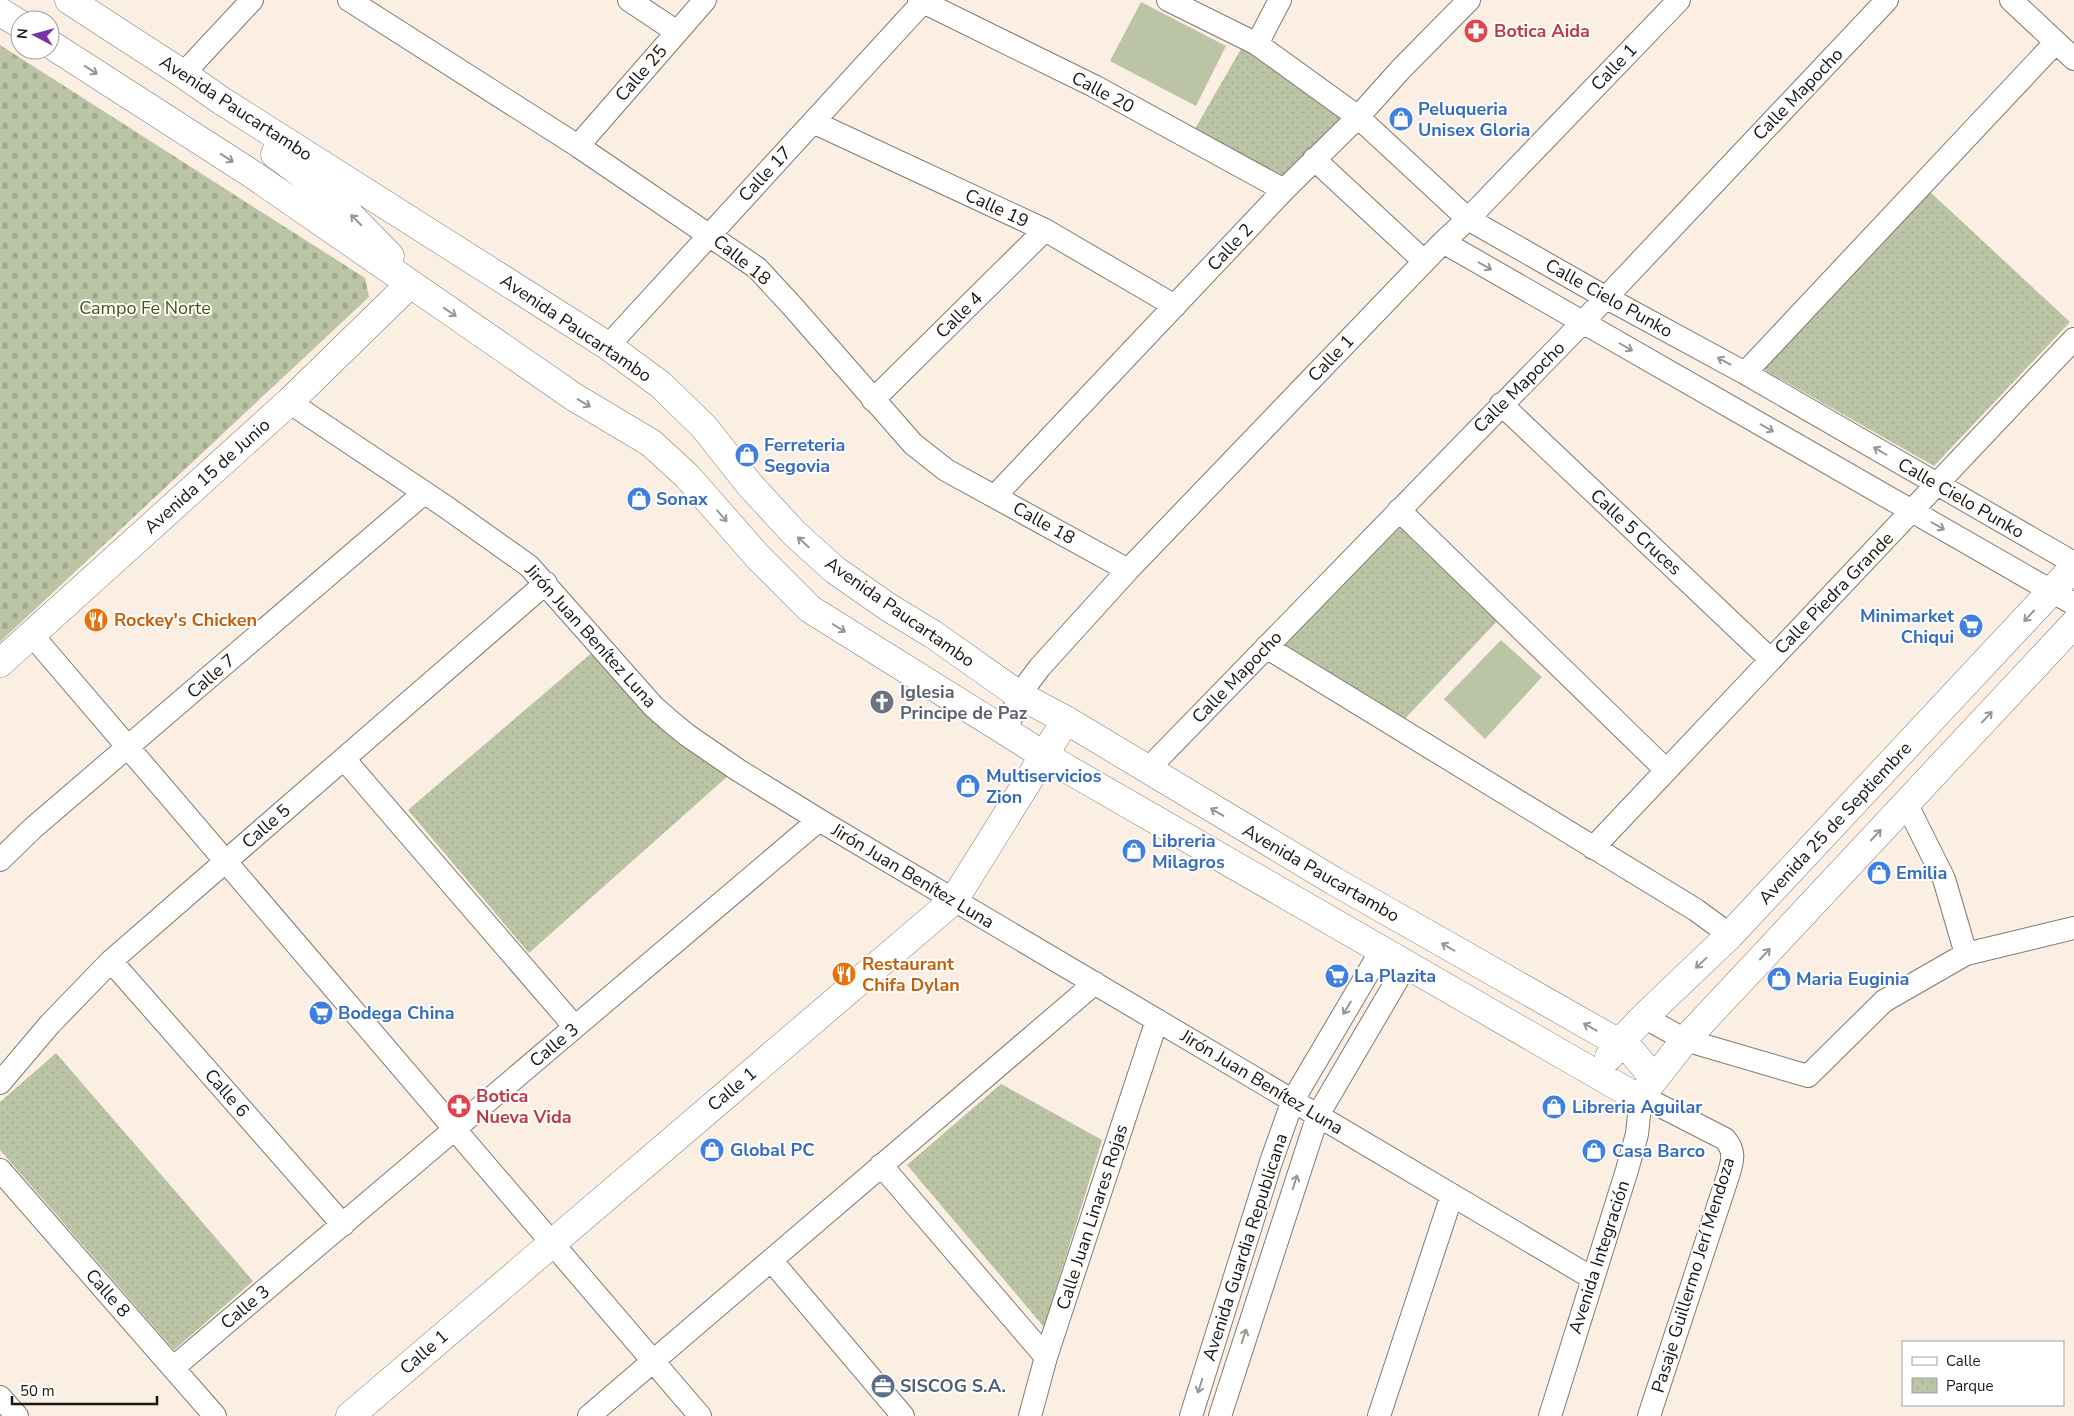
<svg xmlns="http://www.w3.org/2000/svg" width="2074" height="1416" viewBox="0 0 2074 1416" font-family="'Nunito Sans',sans-serif">
	<style>
		.green { fill: #bbc5a6 }
		.cemetery { fill: url(#cemetery-stones) }
		.park { fill: url(#park-dots) }
		.lines { fill: none; stroke-linecap: round; stroke-linejoin: round }
		.minor-casing { stroke: #857970; stroke-width: 24 }
		.tertiary-casing { stroke: #857970; stroke-width: 29 }
		.secondary-casing { stroke: #857970; stroke-width: 29 }
		.minor { stroke: #fff; stroke-width: 22 }
		.tertiary { stroke: #fff; stroke-width: 28 }
		.secondary { stroke: #fff; stroke-width: 28 }
		.oneway { stroke: #989694 }
		.labels { text-anchor: middle; stroke-width: 4; stroke-linejoin: round; paint-order: stroke }
		.health-label { font-size: 18px; font-weight: bold; fill: #be3a42; stroke: #fff; text-anchor: start }
		.street-label { font-size: 18px; fill: #191511; stroke: #fff }
		.shop-label { font-size: 18px; font-weight: bold; fill: #366cbe; stroke: #fff; text-anchor: start }
		.park-label { font-size: 18px; fill: #46560f; stroke: #fff }
		.food-label { font-size: 18px; font-weight: bold; fill: #c56008; stroke: #fff; text-anchor: start }
		.worship-label { font-size: 18px; font-weight: bold; fill: #5b616d; stroke: #fff; text-anchor: start }
		.service-label { font-size: 18px; font-weight: bold; fill: #4e5e75; stroke: #fff; text-anchor: start }
	</style>
	<defs>
		<pattern id="cemetery-stones" width="16" height="16" patternUnits="userSpaceOnUse" patternTransform="scale(1.25)"><rect width="16" height="16" fill="#bbc5a6"/><path d="M2 7V4a2 2 0 0 1 4 0v3zM10 15v-3a2 2 0 0 1 4 0v3z" fill="#a0a88e"/></pattern>
		<pattern id="park-dots" width="8" height="8" patternUnits="userSpaceOnUse" patternTransform="scale(1.25)"><rect width="8" height="8" fill="#bbc5a6"/><path d="M2 2h.1M6 6h.1" fill="none" stroke="#a0a88e" stroke-width="1.8" stroke-linecap="round"/></pattern>
	</defs>
	<rect width="100%" height="100%" fill="#fbeee3"/>
	<path class="green" d="M 1141,2 L 1226,46 L 1196,106 L 1110,61 Z
		M 1501,640 L 1542,677 L 1485,739 L 1444,699 Z"/>
	<path class="cemetery" d="M 0,45 L 365,278 L 369,297 L 0,642 Z"/>
	<path class="park" d="M 1245,42 L 1352,109 L 1284,184 L 1192,134 Z
		M 1929,191 L 2070,322 L 1934,466 L 1763,369 Z
		M 1399,525 L 1499,619 L 1400,724 L 1280,647 Z
		M 594,651 L 729,775 L 529,953 L 408,810 Z
		M 56,1053 L 253,1281 L 174,1350 L 0,1150 L 0,1102 Z
		M 1001,1084 L 1102,1140 L 1044,1327 L 907,1165 Z"/>
	<g class="lines">
		<defs>
			<path id="minor" d="M 349,0 L 578,146 L 757,268 L 793,307 L 913,444 L 946,470 L 1128,570
				M 629,0 L 677,32
				M 919,0 L 1094,86 L 1284,190
				M 1168,0 L 1257,44 L 1358,117 L 1468,219 L 1605,297 L 1745,373 L 2074,563
				M 2011,0 L 2074,59
				M 1257,44 L 1280,0
				M 183,74 L 252,0
				M 813,122 L 1045,230 L 1175,306
				M 578,146 L 705,0
				M 1314,159 L 1424,261
				M 1443,242 L 2074,604
				M 608,346 L 923,2
				M 1745,373 L 2056,42
				M 873,400 L 1045,230
				M 289,402 L 446,507 L 529,566 L 653,706 L 670,721 L 687,735 L 738,770 L 819,820 L 1592,1278
				M 1501,404 L 1770,659
				M 995,496 L 1284,190 L 1358,117 L 1401,69 L 1469,0
				M 1399,510 L 1666,770
				M 32,635 L 700,1416
				M 1266,647 L 1696,910 L 1730,935
				M 1006,732 L 1019,695 L 1040,667 L 1128,570 L 1443,242 L 1468,219 L 1679,0
				M 344,759 L 575,1027
				M 1147,770 L 1583,322 L 1887,0
				M 1906,803 L 1944,879 L 1966,954
				M 1593,848 L 2074,339
				M 0,860 L 33,828 L 424,493
				M 111,961 L 343,1225
				M 1644,1017 L 1685,1040 L 1808,1076 L 1884,1001 L 1966,954 L 2074,928
				M 0,1083 L 50,1024 L 111,961 L 546,583
				M 881,1165 L 1046,1357
				M 0,1170 L 215,1416
				M 771,1260 L 903,1416
				M 173,1368 L 819,820
				M 0,1397 L 17,1416
				M 589,1416 L 1095,983
				M 1030,1416 L 1046,1357 L 1157,1020
				M 1191,1416 L 1271,1162 L 1293,1100 L 1381,951
				M 1220,1416 L 1318,1115 L 1406,965
				M 1379,1416 L 1452,1195
				M 1550,1416 L 1627,1170 L 1637,1134 L 1641,1096 L 1725,1139 C 1735,1151 1733,1159 1729,1173 L 1649,1416"/>
			<path id="tertiary" d="M 0,663 L 289,402 L 410,284
				M 350,1416 L 954,900 L 1066,720"/>
			<path id="secondary" d="M 69,0 L 183,74 L 222,101 L 608,346 L 661,385 L 705,428 L 749,484 L 794,533 L 835,570 L 888,607 L 934,635 L 1019,695 L 1066,720 L 1334,881 L 1619,1043 L 1632,1052 L 1654,1078
				M 0,12 L 20,24
				M 50,44 L 252,174 L 574,397 L 651,443 L 687,476 L 758,557 L 810,609 L 1045,756 L 1631,1094 L 1641,1096 L 1685,1040 L 2074,624
				M 275,154 L 332,197 L 390,256
				M 1609,1057 L 1619,1043 L 1644,1017 L 1730,935 L 2074,567"/>
		</defs>
		<use href="#minor" class="minor-casing"/>
		<use href="#tertiary" class="tertiary-casing"/>
		<use href="#secondary" class="secondary-casing"/>
		<use href="#minor" class="minor"/>
		<use href="#tertiary" class="tertiary"/>
		<use href="#secondary" class="secondary"/>
	</g>
	<defs><path id="oneway-shaft" d="M-6 0H5M1.5-3L5.5 0L1.5 3" fill="none" stroke-width="1.6" stroke-linecap="round" stroke-linejoin="round" transform="scale(1.25)"/></defs>
	<g class="oneway">
		<use href="#oneway-shaft" transform="translate(91 70) rotate(33)"/>
		<use href="#oneway-shaft" transform="translate(227 158) rotate(33)"/>
		<use href="#oneway-shaft" transform="translate(356 220) rotate(-135)"/>
		<use href="#oneway-shaft" transform="translate(1485 266) rotate(30)"/>
		<use href="#oneway-shaft" transform="translate(450 312) rotate(34)"/>
		<use href="#oneway-shaft" transform="translate(1626 347) rotate(30)"/>
		<use href="#oneway-shaft" transform="translate(1724 361) rotate(-152)"/>
		<use href="#oneway-shaft" transform="translate(584 403) rotate(31)"/>
		<use href="#oneway-shaft" transform="translate(1767 428) rotate(30)"/>
		<use href="#oneway-shaft" transform="translate(1880 451) rotate(-150)"/>
		<use href="#oneway-shaft" transform="translate(722 516) rotate(49)"/>
		<use href="#oneway-shaft" transform="translate(1938 526) rotate(30)"/>
		<use href="#oneway-shaft" transform="translate(803 542) rotate(-138)"/>
		<use href="#oneway-shaft" transform="translate(2029 616) rotate(133)"/>
		<use href="#oneway-shaft" transform="translate(839 628) rotate(32)"/>
		<use href="#oneway-shaft" transform="translate(1987 717) rotate(-47)"/>
		<use href="#oneway-shaft" transform="translate(1217 812) rotate(-149)"/>
		<use href="#oneway-shaft" transform="translate(1876 835) rotate(-47)"/>
		<use href="#oneway-shaft" transform="translate(1448 947) rotate(-150)"/>
		<use href="#oneway-shaft" transform="translate(1765 954) rotate(-47)"/>
		<use href="#oneway-shaft" transform="translate(1701 963) rotate(137)"/>
		<use href="#oneway-shaft" transform="translate(1347 1008) rotate(121)"/>
		<use href="#oneway-shaft" transform="translate(1590 1027) rotate(-151)"/>
		<use href="#oneway-shaft" transform="translate(1295 1182) rotate(-72)"/>
		<use href="#oneway-shaft" transform="translate(1244 1336) rotate(-72)"/>
		<use href="#oneway-shaft" transform="translate(1200 1386) rotate(108)"/>
	</g>
	<defs>
		<symbol id="pharmacy-disc" viewBox="-11 -11 22 22"><circle r="9.5" fill="#e0444e" stroke="#fff"/><path d="M-2-6h4v4h4v4h-4v4h-4v-4h-4v-4h4Z" fill="#fff"/></symbol>
		<symbol id="shop-disc" viewBox="-11 -11 22 22"><circle r="9.5" fill="#3f7fe0" stroke="#fff"/><path d="M-5-2.5h2.3a2.7 3.5 0 0 1 5.4 0H5L5.5 6h-11ZM-1.5-2.5h3a1.5 2.3 0 0 0-3 0Z" fill="#fff"/></symbol>
		<symbol id="restaurant-disc" viewBox="-11 -11 22 22"><circle r="9.5" fill="#e8710a" stroke="#fff"/><path d="M-5-6h1v4h1v-4h1v4h1v-4h1v5L-1.5 .5V6h-2V.5L-5-1ZM5-6V6H3V1.5H1.5Q1.5-4 5-6Z" fill="#fff"/></symbol>
		<symbol id="supermarket-disc" viewBox="-11 -11 22 22"><circle r="9.5" fill="#3f7fe0" stroke="#fff"/><path d="M-6-5.5h2.5l.6 2H6L4.5 2H-2.5L-4.4-4H-6ZM-1.5 3.2a1.3 1.3 0 1 0 .1 0ZM3 3.2a1.3 1.3 0 1 0 .1 0Z" fill="#fff"/></symbol>
		<symbol id="church-disc" viewBox="-11 -11 22 22"><circle r="9.5" fill="#6b7280" stroke="#fff"/><path d="M-1.2-6h2.4v3.5h3.3v2.4h-3.3V6h-2.4V-.1h-3.3v-2.4h3.3Z" fill="#fff"/></symbol>
		<symbol id="office-disc" viewBox="-11 -11 22 22"><circle r="9.5" fill="#5c6f8a" stroke="#fff"/><path d="M-6-3h4V-5.5h4V-3h4V5H-6ZM-1-4.5V-3h2v-1.5ZM-6 0V1H6V0Z" fill="#fff"/></symbol>
	</defs>
	<g fill-rule="evenodd">
		<use href="#pharmacy-disc" x="1462" y="17" width="28" height="28"/>
		<use href="#shop-disc" x="1387" y="105" width="28" height="28"/>
		<use href="#shop-disc" x="733" y="441" width="28" height="28"/>
		<use href="#shop-disc" x="625" y="485" width="28" height="28"/>
		<use href="#restaurant-disc" x="82" y="606" width="28" height="28"/>
		<use href="#supermarket-disc" x="1957" y="612" width="28" height="28"/>
		<use href="#church-disc" x="868" y="688" width="28" height="28"/>
		<use href="#shop-disc" x="954" y="772" width="28" height="28"/>
		<use href="#shop-disc" x="1120" y="837" width="28" height="28"/>
		<use href="#shop-disc" x="1865" y="859" width="28" height="28"/>
		<use href="#restaurant-disc" x="830" y="960" width="28" height="28"/>
		<use href="#supermarket-disc" x="1323" y="962" width="28" height="28"/>
		<use href="#shop-disc" x="1765" y="965" width="28" height="28"/>
		<use href="#supermarket-disc" x="307" y="999" width="28" height="28"/>
		<use href="#pharmacy-disc" x="445" y="1092" width="28" height="28"/>
		<use href="#shop-disc" x="1540" y="1093" width="28" height="28"/>
		<use href="#shop-disc" x="698" y="1136" width="28" height="28"/>
		<use href="#shop-disc" x="1580" y="1137" width="28" height="28"/>
		<use href="#office-disc" x="869" y="1372" width="28" height="28"/>
	</g>
	<g class="labels">
		<g class="health-label">
			<text x="1494" y="37">Botica Aida</text>
			<text x="476" y="1102">Botica<tspan x="476" dy="21">Nueva Vida</tspan></text>
		</g>
		<g class="street-label">
			<text transform="translate(1614 67) rotate(-46)" y="6">Calle 1</text>
			<text transform="translate(641 73) rotate(-49)" y="6">Calle 25</text>
			<text transform="translate(1103 92) rotate(28)" y="6">Calle 20</text>
			<text transform="translate(1798 94) rotate(-46)" y="6">Calle Mapocho</text>
			<text transform="translate(236 108) rotate(33)" y="6">Avenida Paucartambo</text>
			<text transform="translate(765 174) rotate(-47)" y="6">Calle 17</text>
			<text transform="translate(997 208) rotate(25)" y="6">Calle 19</text>
			<text transform="translate(1230 247) rotate(-47)" y="6">Calle 2</text>
			<text transform="translate(742 260) rotate(39)" y="6">Calle 18</text>
			<text transform="translate(1609 298) rotate(29)" y="6">Calle Cielo Punko</text>
			<text transform="translate(959 315) rotate(-45)" y="6">Calle 4</text>
			<text transform="translate(576 328) rotate(34)" y="6">Avenida Paucartambo</text>
			<text transform="translate(1331 358) rotate(-46)" y="6">Calle 1</text>
			<text transform="translate(1519 387) rotate(-45)" y="6">Calle Mapocho</text>
			<text transform="translate(207 476) rotate(-42)" y="6">Avenida 15 de Junio</text>
			<text transform="translate(1961 498) rotate(30)" y="6">Calle Cielo Punko</text>
			<text transform="translate(1044 523) rotate(29)" y="6">Calle 18</text>
			<text transform="translate(1636 532) rotate(43)" y="6">Calle 5 Cruces</text>
			<text transform="translate(1834 593) rotate(-46)" y="6">Calle Piedra Grande</text>
			<text transform="translate(900 612) rotate(35)" y="6">Avenida Paucartambo</text>
			<text transform="translate(591 636) rotate(48)" y="6">Jirón Juan Benítez Luna</text>
			<text transform="translate(211 676) rotate(-41)" y="6">Calle 7</text>
			<text transform="translate(1237 677) rotate(-46)" y="6">Calle Mapocho</text>
			<text transform="translate(1835 823) rotate(-47)" y="6">Avenida 25 de Septiembre</text>
			<text transform="translate(266 826) rotate(-41)" y="6">Calle 5</text>
			<text transform="translate(1321 873) rotate(30)" y="6">Avenida Paucartambo</text>
			<text transform="translate(913 876) rotate(31)" y="6">Jirón Juan Benítez Luna</text>
			<text transform="translate(554 1045) rotate(-40)" y="6">Calle 3</text>
			<text transform="translate(1262 1082) rotate(31)" y="6">Jirón Juan Benítez Luna</text>
			<text transform="translate(732 1089) rotate(-40)" y="6">Calle 1</text>
			<text transform="translate(227 1093) rotate(49)" y="6">Calle 6</text>
			<text transform="translate(1092 1217) rotate(-72)" y="6">Calle Juan Linares Rojas</text>
			<text transform="translate(1245 1247) rotate(-72)" y="6">Avenida Guardia Republicana</text>
			<text transform="translate(1599 1257) rotate(-72)" y="6">Avenida Integración</text>
			<text transform="translate(1693 1275) rotate(-73)" y="6">Pasaje Guillermo Jerí Mendoza</text>
			<text transform="translate(108 1293) rotate(49)" y="6">Calle 8</text>
			<text transform="translate(245 1307) rotate(-40)" y="6">Calle 3</text>
			<text transform="translate(424 1352) rotate(-41)" y="6">Calle 1</text>
		</g>
		<g class="shop-label">
			<text x="1418" y="115">Peluqueria<tspan x="1418" dy="21">Unisex Gloria</tspan></text>
			<text x="764" y="451">Ferreteria<tspan x="764" dy="21">Segovia</tspan></text>
			<text x="656" y="505">Sonax</text>
			<text x="1954" y="622" text-anchor="end">Minimarket<tspan x="1954" dy="21">Chiqui</tspan></text>
			<text x="986" y="782">Multiservicios<tspan x="986" dy="21">Zion</tspan></text>
			<text x="1152" y="847">Libreria<tspan x="1152" dy="21">Milagros</tspan></text>
			<text x="1896" y="879">Emilia</text>
			<text x="1354" y="982">La Plazita</text>
			<text x="1796" y="985">Maria Euginia</text>
			<text x="338" y="1019">Bodega China</text>
			<text x="1572" y="1113">Libreria Aguilar</text>
			<text x="730" y="1156">Global PC</text>
			<text x="1612" y="1157">Casa Barco</text>
		</g>
		<g class="park-label">
			<text x="145" y="314">Campo Fe Norte</text>
		</g>
		<g class="food-label">
			<text x="114" y="626">Rockey's Chicken</text>
			<text x="862" y="970">Restaurant<tspan x="862" dy="21">Chifa Dylan</tspan></text>
		</g>
		<g class="worship-label">
			<text x="900" y="698">Iglesia<tspan x="900" dy="21">Principe de Paz</tspan></text>
		</g>
		<g class="service-label">
			<text x="900" y="1392">SISCOG S.A.</text>
		</g>
	</g>
	<rect x="1902" y="1341" width="162" height="65" fill="#ffffff" stroke="#a3a1a0"/>
	<rect x="1912" y="1357" width="25" height="8" fill="#ffffff" stroke="#a3a1a0"/>
	<text x="1946" y="1366" font-size="15" fill="#191511">Calle</text>
	<rect x="1912" y="1378" width="25" height="15" fill="url(#park-dots)" stroke="#a3a1a0"/>
	<text x="1946" y="1391" font-size="15" fill="#191511">Parque</text>
	<g transform="translate(35 35) rotate(276)"><circle r="24" fill="#ffffff" stroke="#a3a1a0"/>
	<path d="M0-4L9 19L0 12L-9 19Z" fill="#7833a7"/>
	<text y="-8" font-size="14" font-weight="bold" text-anchor="middle" fill="#191511">N</text>
	</g>
	<path d="M12 1396v8h145v-8" fill="none" stroke="#191511" stroke-width="2.5"/>
	<text x="20" y="1396" font-size="15" fill="#191511" stroke="#ffffff" stroke-width="4" paint-order="stroke">50 m</text>
</svg>
